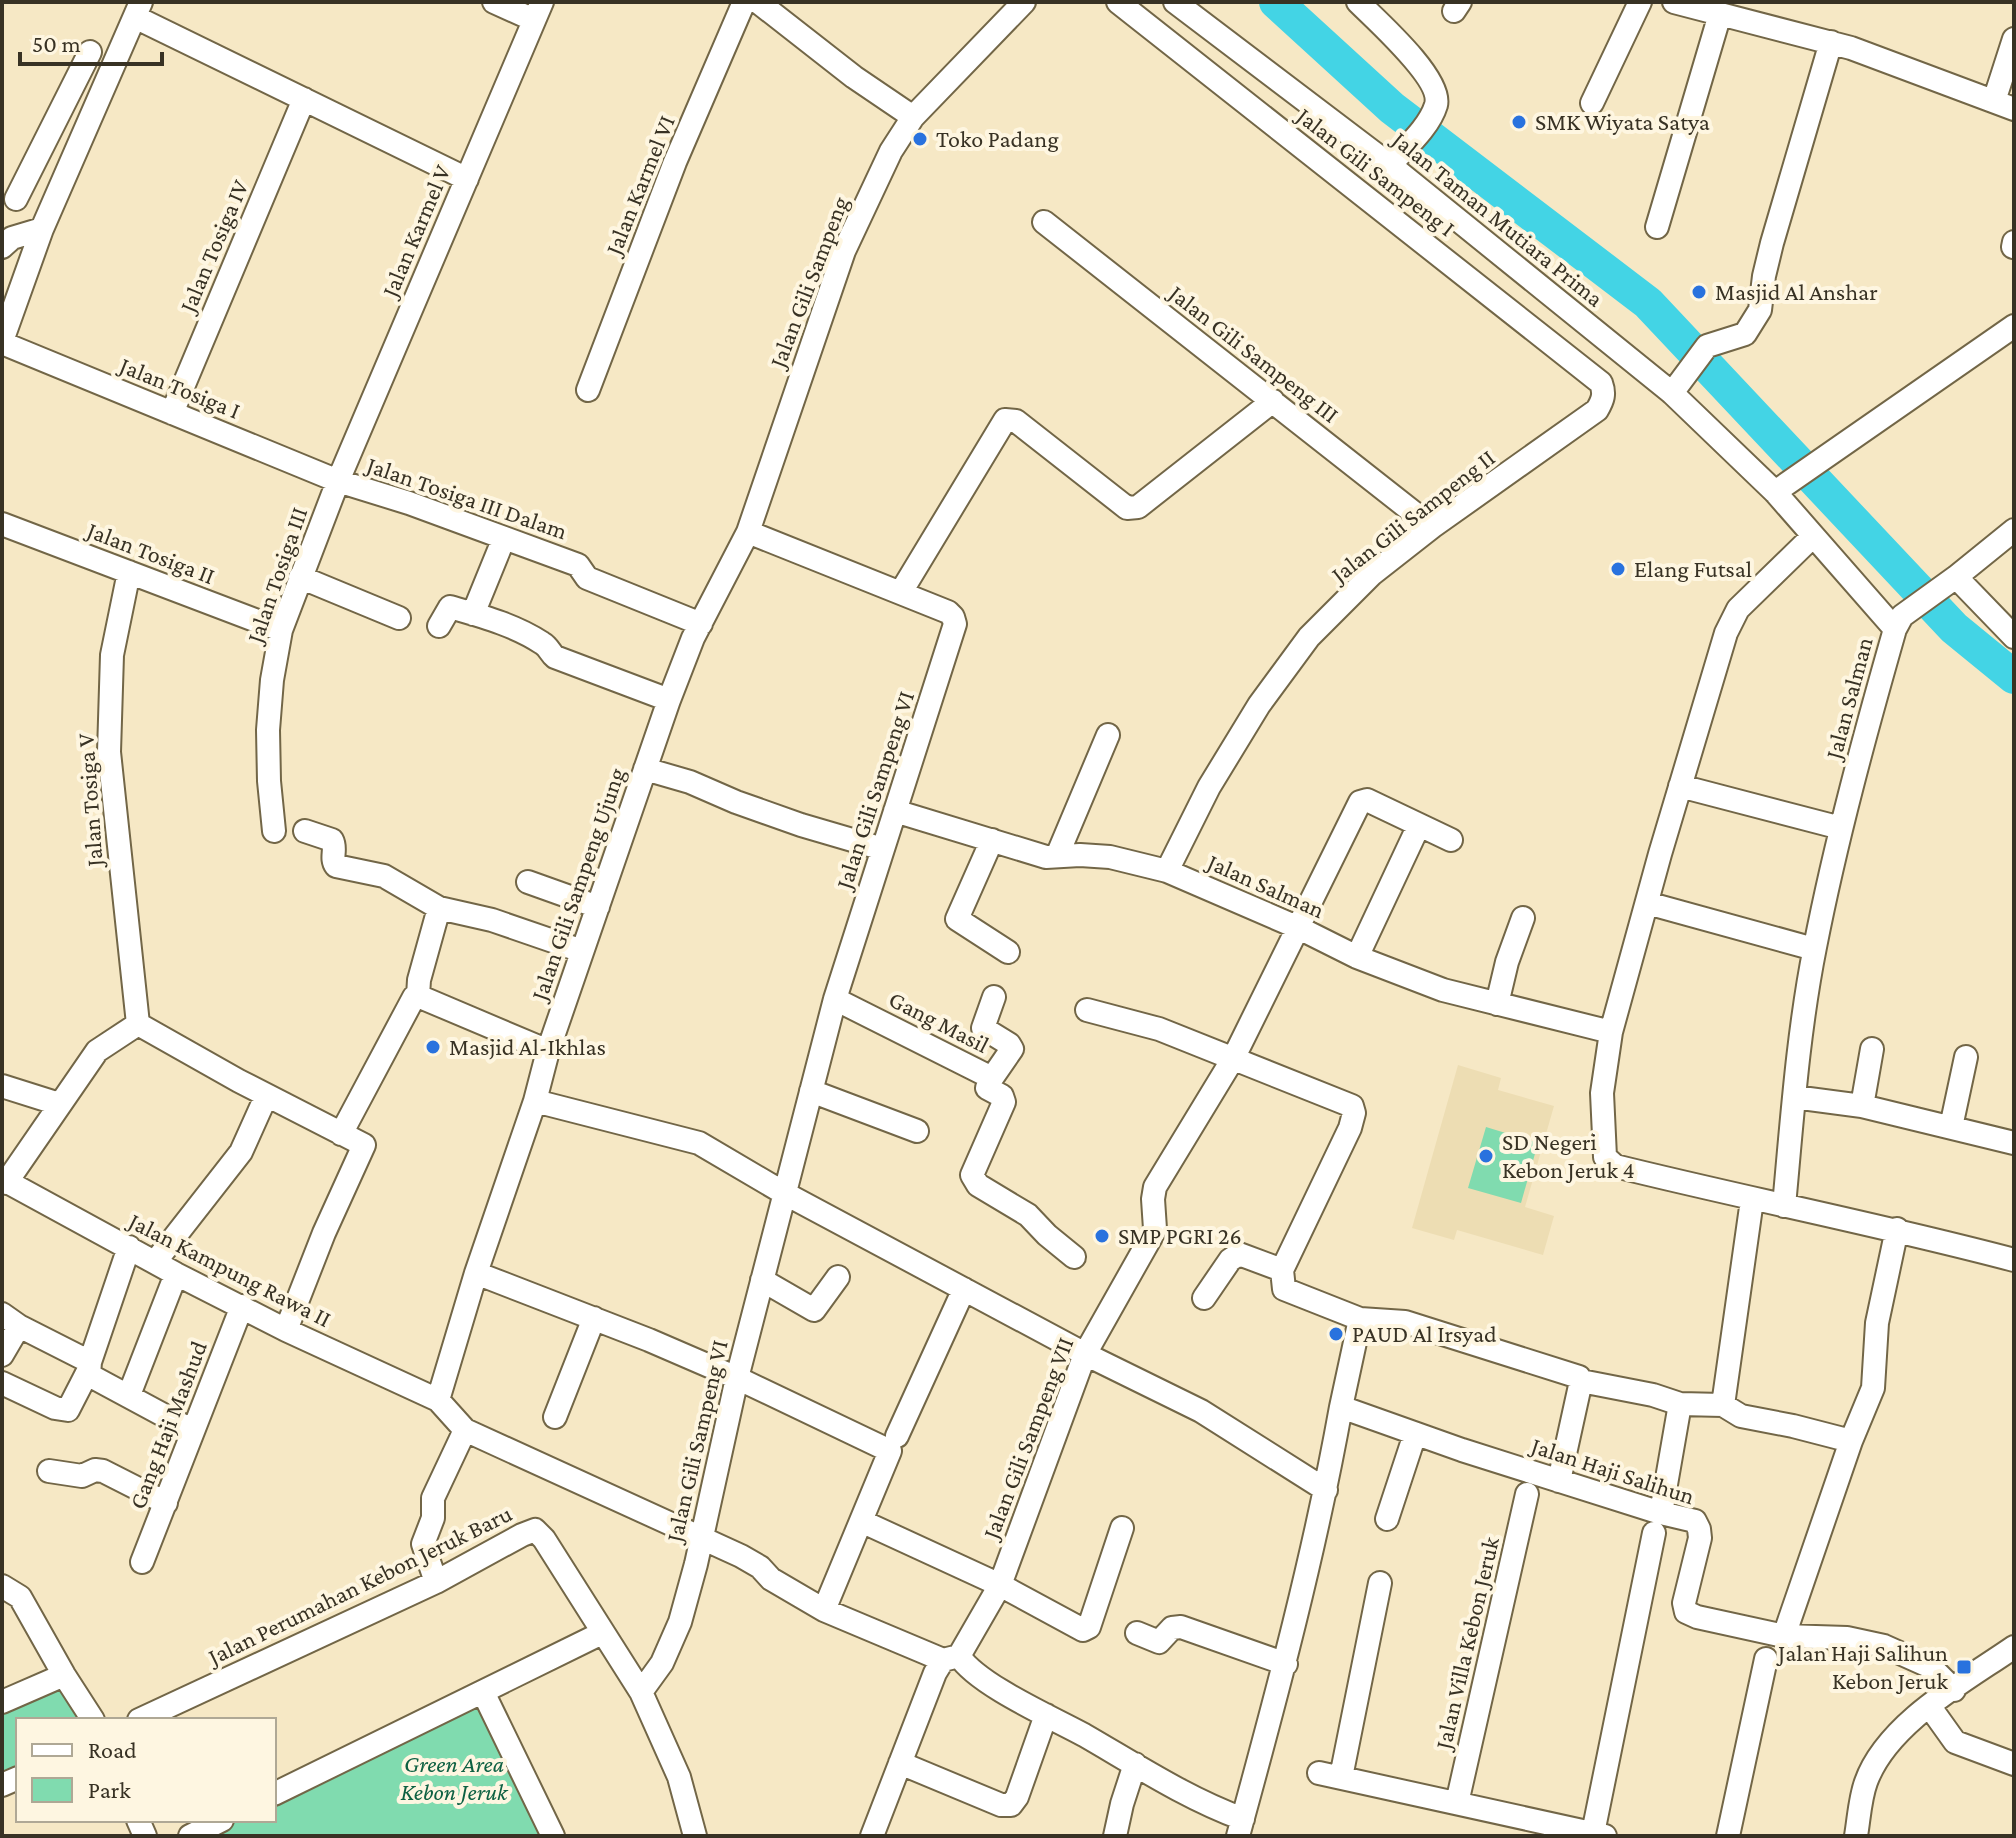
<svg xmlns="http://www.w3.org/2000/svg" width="2016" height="1838" viewBox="0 0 2016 1838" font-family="'Crimson Pro',serif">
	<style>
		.built { fill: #edddb3 }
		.green { fill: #80dbaf }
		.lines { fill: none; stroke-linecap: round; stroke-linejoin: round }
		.river { stroke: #43d4e5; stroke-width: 34 }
		.minor-casing { stroke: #726647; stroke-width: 26 }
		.minor { stroke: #fff; stroke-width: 22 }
		.poi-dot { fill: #2972de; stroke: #fef6e1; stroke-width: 3 }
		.labels { text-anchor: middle; stroke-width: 8; stroke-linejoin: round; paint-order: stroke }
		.poi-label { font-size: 24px; fill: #383224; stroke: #fef6e1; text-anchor: start }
		.street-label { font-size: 24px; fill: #383224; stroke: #fef6e1 }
		.park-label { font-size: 24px; font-style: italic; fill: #0d6042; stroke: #fef6e1 }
	</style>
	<rect width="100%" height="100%" fill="#f6e8c5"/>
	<path class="built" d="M 1458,1065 L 1501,1078 L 1498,1090 L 1554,1106 L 1525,1207 L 1554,1216 L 1543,1255 L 1457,1230 L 1454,1240 L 1412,1228 Z"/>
	<path class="green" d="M 1486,1127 L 1538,1143 L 1521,1203 L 1468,1188 Z
		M 62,1677 L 91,1720 L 18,1720 L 18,1776 L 2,1783 L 2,1706 Z
		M 483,1700 L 547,1836 L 193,1836 L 227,1820 L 274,1820 L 274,1798 Z"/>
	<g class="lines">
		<path class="river" d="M 1276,2 L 1392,108 L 1648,303 L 1954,628 L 2014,677"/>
		<defs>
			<path id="minor" d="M 494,2 L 534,20
				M 758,2 L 854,77 L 913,117
				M 1118,2 L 1601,383 C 1605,394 1603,400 1597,410 L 1432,527 L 1372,574 L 1309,637 L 1259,705 L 1209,787 L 1167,871
				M 1175,2 L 1390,165 L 1672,393 L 1775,492 L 1895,629
				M 1358,2 C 1376,20 1443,79 1436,105 C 1429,128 1405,148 1390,165
				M 1674,2 L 1851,48 L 2014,109
				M 1454,11 L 1460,2
				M 135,17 L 467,179
				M 1994,101 L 2014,39
				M 1592,103 L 1640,2
				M 16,199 L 90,52
				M 1044,222 L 1432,527
				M 1657,227 L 1720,14
				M 2,247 L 12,238 L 42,229
				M 2013,247 L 2014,242
				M 2,341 L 42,229 L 141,2
				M 2,343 L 338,481 L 409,503 L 578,565 L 587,578 L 701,624
				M 588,390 L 675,162 L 744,2
				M 1672,393 L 1707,346 L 1745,334 L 1760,310 L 1764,276 L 1772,243 L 1831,42
				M 172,413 L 304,99
				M 1775,492 L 2014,326
				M 2,524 L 281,630
				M 1813,536 L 1738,609 L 1726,633 L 1660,854 L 1611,1032 L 1602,1093 L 1605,1157 L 1615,1166 C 1748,1199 1882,1225 2014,1260
				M 129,572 L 112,655 L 109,752 L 138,1024
				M 300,577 L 399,618
				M 1956,577 L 2014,637
				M 901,592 L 1005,420 L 1016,421 L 1127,508 L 1138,507 L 1273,401
				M 473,614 L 504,538
				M 439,626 L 450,607 C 481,616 515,625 542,643 C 549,647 550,653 555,657 L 669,700
				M 645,769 L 690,782 L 736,802 L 801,825 L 883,849
				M 1680,786 L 1841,828
				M 895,811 L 1046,857 L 1080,855 L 1110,857 L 1167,871 L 1299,928 L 1357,957 L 1443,990 L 1611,1032
				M 274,831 L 269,781 L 268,730 L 272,680 L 281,630 L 338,481 L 542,2
				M 305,831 L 332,840 C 337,849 330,858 336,866 L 384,876 L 439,908 L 492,920 L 582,951
				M 992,840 L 957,919 L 1008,952
				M 1057,856 L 1108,735
				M 528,882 L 598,907
				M 1647,903 L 1814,949
				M 1357,957 L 1419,825
				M 418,996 L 548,1051
				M 835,999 L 992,1078 L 987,1088 L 1002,1096 L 1004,1102 L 972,1175 L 978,1185 L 1028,1215 L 1047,1235 L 1074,1257
				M 1497,1004 L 1507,962 L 1523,918
				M 1087,1010 L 1159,1029 L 1352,1106 L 1354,1113 L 1350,1128 L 1282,1270 L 1284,1289 L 1360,1319 L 1405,1322 L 1579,1377 L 1581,1381 L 1559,1481
				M 138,1024 L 239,1081 L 364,1145 L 324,1233 L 286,1330
				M 992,1078 L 1012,1049 L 1009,1044 L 983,1028 L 994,997
				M 2,1086 L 59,1104
				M 811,1091 L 917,1131
				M 1794,1097 L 1862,1106 L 2014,1143
				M 535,1101 L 699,1143 L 784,1193 L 1085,1354 L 1201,1411 L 1326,1490
				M 1862,1106 L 1872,1049
				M 1951,1127 L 1966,1057
				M 341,1134 L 414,997 L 418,996 L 419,980 L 439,908
				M 2,1179 L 176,1274 L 286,1330 L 438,1400 L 465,1430 L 433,1498 L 433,1518 L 423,1544 L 436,1582
				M 6,1183 L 97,1051 L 138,1024
				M 1784,1206 C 1792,1120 1798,1032 1815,947 C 1836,840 1865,734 1895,629 L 1902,616 L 1956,577 L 2014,530
				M 155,1262 L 241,1152 L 263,1103
				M 476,1273 L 649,1340 L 737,1378 L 890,1451 L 824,1610
				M 762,1280 L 814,1310 L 838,1277
				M 1204,1298 L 1230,1260 L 1239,1254 L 1282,1270
				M 2,1314 L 19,1326 L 90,1362 L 89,1375 L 193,1431
				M 2,1355 L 19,1326
				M 90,1362 L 129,1247
				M 1581,1381 L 1653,1395 L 1680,1404 L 1723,1405 L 1741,1416 L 1793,1426 L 1851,1441
				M 2,1383 L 55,1408 L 68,1410 L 87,1373
				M 129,1395 L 176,1274
				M 438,1400 L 476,1273 L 535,1101 L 548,1051 L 669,700 L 693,638 L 748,532 L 844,251 L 891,151 L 913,117 L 1024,2
				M 1723,1405 L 1752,1200
				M 1341,1407 L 1360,1319
				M 555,1417 L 594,1318
				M 465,1430 L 741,1556 L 760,1567 L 771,1579 L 824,1610 L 943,1660
				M 897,1436 L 964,1289
				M 49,1471 L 82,1476 L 95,1470 L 103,1471 L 166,1503
				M 1661,1513 L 1680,1404
				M 1387,1519 L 1415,1434
				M 861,1521 L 1000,1585 L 1083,1630 L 1089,1627 L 1122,1528
				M 142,1562 L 242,1306
				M 2,1586 L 20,1597 L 64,1675 L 93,1720
				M 1137,1633 L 1159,1642 L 1172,1628 L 1181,1627 L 1286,1664
				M 1784,1636 L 1851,1441 L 1873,1388 L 1877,1323 L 1897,1229
				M 959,1656 C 978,1685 1051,1717 1084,1735 C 1136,1765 1186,1798 1243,1819
				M 483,1692 L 553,1836
				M 641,1692 L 662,1663 L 680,1622 L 696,1564 L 737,1378 L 835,999 L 955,624 L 953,617 L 948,612 L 748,532
				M 2,1702 L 64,1675
				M 1930,1707 L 1955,1742 L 2014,1764
				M 139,1720 L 436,1582 L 522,1535 L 535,1530 L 544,1539 L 641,1692 L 679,1777 L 695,1836
				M 900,1763 L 1001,1805 L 1011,1805 L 1017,1797 L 1046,1715
				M 1319,1773 L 1605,1836
				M 1341,1777 L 1380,1583
				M 2,1785 L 18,1778
				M 274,1794 L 602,1633
				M 1457,1803 L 1527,1494
				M 138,1820 L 145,1836
				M 1593,1833 L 1654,1533
				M 190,1836 L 222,1820
				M 872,1836 L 935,1673 L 943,1660 L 959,1656 L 1000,1585 L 1085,1354 L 1151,1237 L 1155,1229 L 1153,1199 L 1155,1187 L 1234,1057 L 1360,802 L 1367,800 L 1451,840
				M 1115,1836 L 1122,1804 L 1135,1764
				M 1238,1836 C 1277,1694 1315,1552 1341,1407 L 1462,1450 L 1661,1513 L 1695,1521 L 1699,1529 L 1700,1538 L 1684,1603 L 1686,1612 L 1697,1617 L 1784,1636 L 1847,1638 L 1884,1646 L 1931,1667 L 1954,1690
				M 1728,1836 L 1766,1659
				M 1856,1836 C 1859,1818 1860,1798 1866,1782 C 1887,1723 1965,1681 2014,1647"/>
		</defs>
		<use href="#minor" class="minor-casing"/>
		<use href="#minor" class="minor"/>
	</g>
	<g class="poi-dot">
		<circle cx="1519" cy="122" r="8"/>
		<circle cx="920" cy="139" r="8"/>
		<circle cx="1699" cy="292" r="8"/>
		<circle cx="1618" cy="569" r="8"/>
		<circle cx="433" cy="1047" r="8"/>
		<circle cx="1486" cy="1156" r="8"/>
		<circle cx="1102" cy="1236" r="8"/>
		<circle cx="1336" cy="1334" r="8"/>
		<rect x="1956" y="1659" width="16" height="16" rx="4"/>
	</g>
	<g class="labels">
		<g class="poi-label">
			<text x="1535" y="130">SMK Wiyata Satya</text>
			<text x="936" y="147">Toko Padang</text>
			<text x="1715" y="300">Masjid Al Anshar</text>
			<text x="1634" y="577">Elang Futsal</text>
			<text x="449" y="1055">Masjid Al-Ikhlas</text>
			<text x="1502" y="1150">SD Negeri<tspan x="1502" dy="28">Kebon Jeruk 4</tspan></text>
			<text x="1118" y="1244">SMP PGRI 26</text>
			<text x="1352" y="1342">PAUD Al Irsyad</text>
			<text x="1948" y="1661" text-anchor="end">Jalan Haji Salihun<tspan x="1948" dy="28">Kebon Jeruk</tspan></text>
		</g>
		<g class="street-label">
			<text transform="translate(1376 172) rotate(38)" y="8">Jalan Gili Sampeng I</text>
			<text transform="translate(640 185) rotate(-68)" y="8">Jalan Karmel VI</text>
			<text transform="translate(1498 219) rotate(39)" y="8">Jalan Taman Mutiara Prima</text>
			<text transform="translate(416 231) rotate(-67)" y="8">Jalan Karmel V</text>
			<text transform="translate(214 246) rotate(-67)" y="8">Jalan Tosiga IV</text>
			<text transform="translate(809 282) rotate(-69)" y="8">Jalan Gili Sampeng</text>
			<text transform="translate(1254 354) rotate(38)" y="8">Jalan Gili Sampeng III</text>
			<text transform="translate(180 388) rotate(22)" y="8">Jalan Tosiga I</text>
			<text transform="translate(467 498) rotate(19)" y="8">Jalan Tosiga III Dalam</text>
			<text transform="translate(1413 516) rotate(-38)" y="8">Jalan Gili Sampeng II</text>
			<text transform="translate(151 553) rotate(21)" y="8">Jalan Tosiga II</text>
			<text transform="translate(277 575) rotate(-71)" y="8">Jalan Tosiga III</text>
			<text transform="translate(1849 698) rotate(-75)" y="8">Jalan Salman</text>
			<text transform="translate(875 790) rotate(-72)" y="8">Jalan Gili Sampeng VI</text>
			<text transform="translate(90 800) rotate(-94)" y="8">Jalan Tosiga V</text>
			<text transform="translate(578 884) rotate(-71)" y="8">Jalan Gili Sampeng Ujung</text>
			<text transform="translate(1266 886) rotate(24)" y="8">Jalan Salman</text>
			<text transform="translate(939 1022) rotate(27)" y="8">Gang Masil</text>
			<text transform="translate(230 1270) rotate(27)" y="8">Jalan Kampung Rawa II</text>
			<text transform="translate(168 1425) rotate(-69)" y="8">Gang Haji Mashud</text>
			<text transform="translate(1028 1438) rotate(-69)" y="8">Jalan Gili Sampeng VII</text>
			<text transform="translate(697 1441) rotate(-77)" y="8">Jalan Gili Sampeng VI</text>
			<text transform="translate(1613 1471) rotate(18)" y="8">Jalan Haji Salihun</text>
			<text transform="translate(360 1585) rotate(-26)" y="8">Jalan Perumahan Kebon Jeruk Baru</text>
			<text transform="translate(1467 1643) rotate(-77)" y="8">Jalan Villa Kebon Jeruk</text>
		</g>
		<g class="park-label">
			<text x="454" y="1772">Green Area<tspan x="454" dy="28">Kebon Jeruk</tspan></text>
		</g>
	</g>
	<rect width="2016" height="1838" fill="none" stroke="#383224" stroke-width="8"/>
	<rect x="16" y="1718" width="260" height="104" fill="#fef6e1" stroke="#afa895" stroke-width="2"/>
	<rect x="32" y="1744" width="40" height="12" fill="#ffffff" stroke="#afa895" stroke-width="2"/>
	<text x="88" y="1758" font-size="24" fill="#383224">Road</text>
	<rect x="32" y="1778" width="40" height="24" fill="#80dbaf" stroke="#afa895" stroke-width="2"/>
	<text x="88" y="1798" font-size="24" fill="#383224">Park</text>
	<path d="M20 52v12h142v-12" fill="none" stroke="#383224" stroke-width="4"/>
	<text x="32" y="52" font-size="24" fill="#383224" stroke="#fef6e1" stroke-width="6" paint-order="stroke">50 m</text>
</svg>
